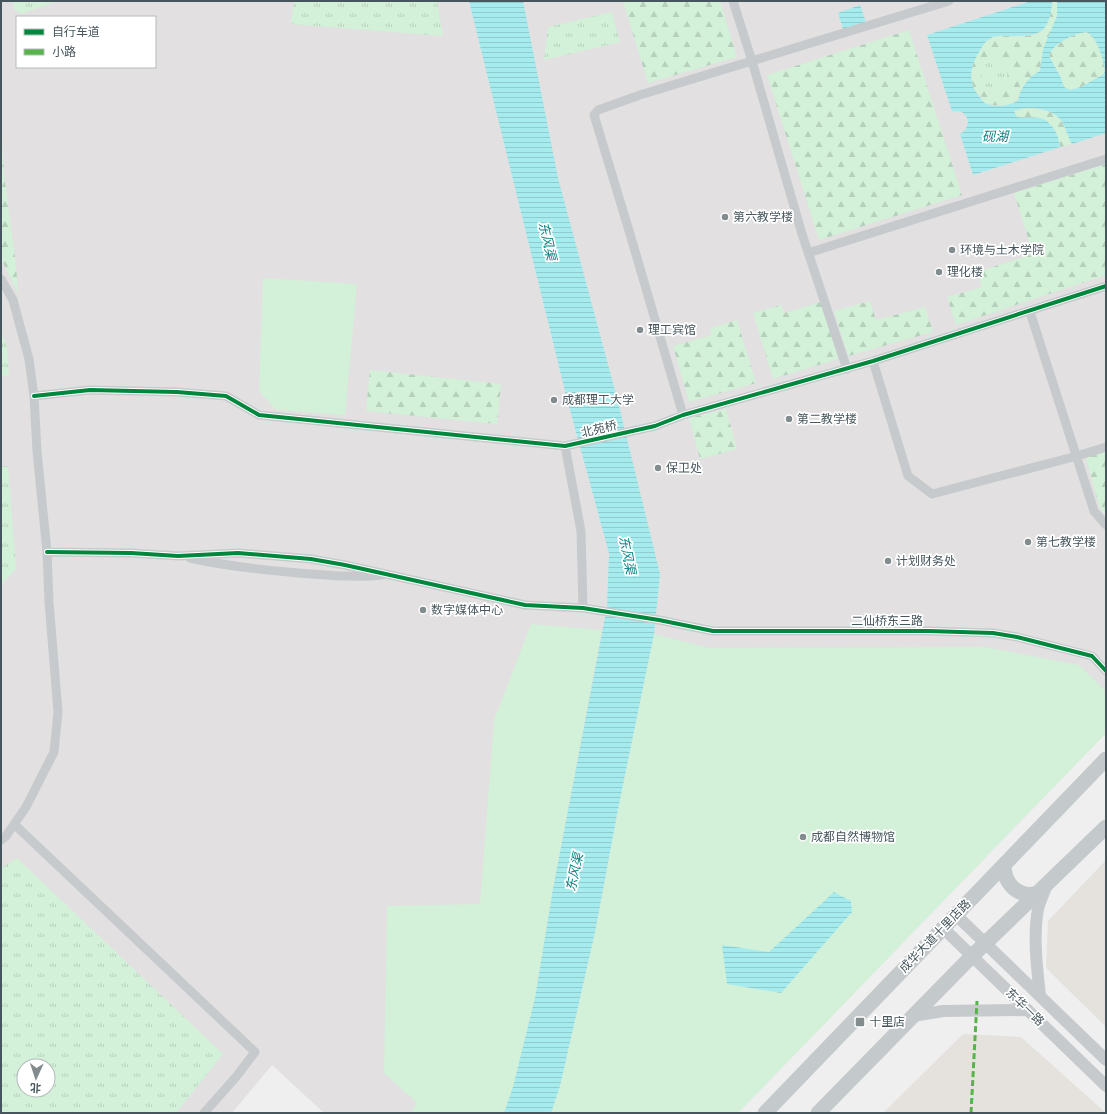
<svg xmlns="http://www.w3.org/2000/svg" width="1107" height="1114" viewBox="0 0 1107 1114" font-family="Montserrat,'Noto Sans SC',sans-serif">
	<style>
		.commercial { fill: #e5e2dd }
		.education { fill: #e2e0e1; fill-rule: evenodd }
		.grass { fill: url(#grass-tufts); fill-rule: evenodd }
		.forest { fill: url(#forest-firs); fill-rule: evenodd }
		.green { fill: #d3f0d8 }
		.water { fill: url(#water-rules); fill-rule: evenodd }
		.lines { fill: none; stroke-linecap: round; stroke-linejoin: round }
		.minor { stroke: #c6cacc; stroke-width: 9 }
		.tertiary { stroke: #c6cacc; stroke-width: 12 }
		.primary { stroke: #c4c9cb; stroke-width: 15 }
		.quiet { stroke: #57b448; stroke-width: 3; stroke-dasharray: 6 3; stroke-linecap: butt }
		.cycleway-casing { stroke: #fff; stroke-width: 6 }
		.cycleway { stroke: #00873e; stroke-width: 4 }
		.poi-dot { fill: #828c8f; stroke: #fff; stroke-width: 1.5 }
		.labels { text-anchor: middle; stroke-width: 3.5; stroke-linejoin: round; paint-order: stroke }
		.poi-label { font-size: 12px; fill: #46565c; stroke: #fff; text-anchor: start }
		.street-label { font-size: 12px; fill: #46565c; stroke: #fff }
		.water-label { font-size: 13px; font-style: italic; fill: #0b8285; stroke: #fff }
	</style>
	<defs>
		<pattern id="grass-tufts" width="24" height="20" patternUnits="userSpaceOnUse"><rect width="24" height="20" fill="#d3f0d8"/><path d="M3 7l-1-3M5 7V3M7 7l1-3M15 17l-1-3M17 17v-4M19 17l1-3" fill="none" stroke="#b6d0bc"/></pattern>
		<pattern id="forest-firs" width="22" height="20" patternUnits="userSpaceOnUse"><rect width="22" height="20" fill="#d3f0d8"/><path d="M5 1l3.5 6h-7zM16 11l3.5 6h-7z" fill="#b6d0bc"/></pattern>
		<pattern id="water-rules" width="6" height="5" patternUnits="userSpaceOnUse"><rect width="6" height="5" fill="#a6ecee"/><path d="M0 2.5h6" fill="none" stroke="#90ccce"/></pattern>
	</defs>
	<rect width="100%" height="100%" fill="#f0efef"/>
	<path class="commercial" d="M 1106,860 L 1106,1027 L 1046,968 L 1048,921 Z
		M 963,1034 L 1021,1037 L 1106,1113 L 883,1113 Z"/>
	<path class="education" d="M 1,1 L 1106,1 L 1106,733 L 738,1113 L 324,1113 L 272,1065 L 232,1113 L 1,1113 ZM 17,17 L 155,17 L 155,67 L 17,67 ZM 24,1066 L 48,1066 L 48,1090 L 24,1090 Z"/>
	<path class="grass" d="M 13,1 L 58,1 L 21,14 L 14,9 Z
		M 294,1 L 437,1 L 443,36 L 291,24 Z
		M 612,12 L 620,42 L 544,60 L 548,27 Z
		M 987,57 L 992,57 C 995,60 998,65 1001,67 C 1003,69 1005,69 1006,71 C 1013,80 997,90 990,91 L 983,87 C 981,76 980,67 987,57 Z
		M 1,332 L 7,346 L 9,375 L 1,376 Z
		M 1,466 L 8,466 L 16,569 L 1,585 Z
		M 17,858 L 223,1054 L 176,1113 L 1,1113 L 1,868 ZM 24,1066 L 48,1066 L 48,1090 L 24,1090 Z"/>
	<path class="forest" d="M 623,1 L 720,1 L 737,57 L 648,83 Z
		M 1050,1 L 1057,1 L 1057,16 L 1043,49 L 1040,71 C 1031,75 1024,84 1020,93 C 1019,95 1019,97 1018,99 C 1011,108 994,106 984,103 C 980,95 972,89 971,79 C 969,64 982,37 999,36 C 1011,35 1025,38 1036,34 C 1048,30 1051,13 1052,2 ZM 987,57 L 992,57 C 995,60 998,65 1001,68 C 1003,69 1005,69 1006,71 C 1012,80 997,90 990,91 L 983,87 C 981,76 980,67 987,57 Z
		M 909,30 L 962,195 L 819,240 L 767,75 Z
		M 1086,32 C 1098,37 1102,57 1105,69 L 1104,74 L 1081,87 L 1069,90 L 1064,87 L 1060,76 L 1049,56 C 1053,43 1073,34 1086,32 Z
		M 1025,108 C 1038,109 1055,109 1063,123 C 1066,129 1068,137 1072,144 L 1060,147 C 1059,136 1052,120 1039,118 C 1032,117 1024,118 1017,117 L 1014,111 Z
		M 1,124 L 4,175 L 16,265 L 18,293 L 1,259 Z
		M 1106,164 L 1106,275 L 956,325 L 947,297 L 982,287 L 977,272 L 1033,254 L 1014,193 Z
		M 870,301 L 876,320 L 925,307 L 933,332 L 848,356 L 834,311 Z
		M 821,302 L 838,359 L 773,379 L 753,313 L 781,305 L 784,313 Z
		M 737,320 L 756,383 L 689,402 L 673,346 L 712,335 L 710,328 Z
		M 370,370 L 501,384 L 497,424 L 366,411 Z
		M 726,409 L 737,449 L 700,459 L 689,418 Z
		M 1106,451 L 1106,515 L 1100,509 L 1086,458 Z"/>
	<path class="green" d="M 263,278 L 357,284 L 345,415 L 276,410 L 259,391 Z
		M 531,624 L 602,630 L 553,889 L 535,998 L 513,1087 L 504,1113 L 411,1113 L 417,1103 L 384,1073 L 387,906 L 480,904 L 494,720 Z
		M 654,634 L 710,648 L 985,647 L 1079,665 L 1106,691 L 1106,733 L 738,1113 L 551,1113 L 560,1086 L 595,932 L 619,804 Z"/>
	<path class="water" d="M 469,1 L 523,1 L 558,178 L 617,398 L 660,574 L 654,634 L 619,804 L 595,932 L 560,1086 L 551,1113 L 504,1113 L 513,1087 L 535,998 L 553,889 L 607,607 L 609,553 L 567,399 Z
		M 1031,1 L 1050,1 L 1052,2 C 1049,35 1039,36 1009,36 C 1003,36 996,35 991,38 C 983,42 978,54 974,62 C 971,69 970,79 973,86 C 974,90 983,102 985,103 C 993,108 1012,106 1018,100 C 1019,97 1020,93 1021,91 C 1025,83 1031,75 1040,71 L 1043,49 L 1057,16 L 1057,1 L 1106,1 L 1106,133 L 1072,144 C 1068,137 1066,130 1063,123 C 1054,108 1029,105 1014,111 L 1017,117 C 1024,118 1032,117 1039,118 C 1052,120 1059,136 1060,147 L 973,175 L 960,134 C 969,129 971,118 962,112 L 952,111 L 927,35 ZM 1086,32 C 1098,37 1102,57 1105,69 L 1104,74 L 1081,87 L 1070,90 L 1064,87 L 1060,76 L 1049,56 C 1053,43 1073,34 1086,32 Z
		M 860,5 L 866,22 L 843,29 L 838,13 Z
		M 834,892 L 851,901 L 852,912 L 781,993 L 727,984 L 722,945 L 769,952 Z"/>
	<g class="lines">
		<path class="minor" d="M 733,1 L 752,61 L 802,234 L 847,369
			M 808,253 L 1106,159
			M 1,279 L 13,300 L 29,359 L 34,396 L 37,451 L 47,552 L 49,602 L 58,712 L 54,752 L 26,807 L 6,836 L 1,840
			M 1030,312 L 1094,511 L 1106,525
			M 873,361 L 908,476 L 932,494 L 1077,456 L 1106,447
			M 34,396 L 90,390 L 177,392 L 226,396 L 259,415 L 565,446 L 655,426 L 683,415 L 873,361 L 1106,286
			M 683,415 L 630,234 L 594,115 L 598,110 L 640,95 L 949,1
			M 565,446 L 581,531 L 583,608
			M 47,552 L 131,553 L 178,556 L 238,553 L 311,559 L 345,565 L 525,605 L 583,608 L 659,620 L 713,631 L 928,631 L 993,633 L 1017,637 L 1092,656 L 1106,671
			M 190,558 C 225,566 263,570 299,573 C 327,575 354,578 382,575
			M 14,824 L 255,1052 L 236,1077 L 204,1113"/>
		<path class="tertiary" d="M 956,915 L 1106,1060
			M 943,928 L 1106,1086
			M 1040,996 C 1037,968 1033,937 1038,909 C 1040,901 1044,893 1047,885
			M 913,1016 L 943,1011 L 1028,1010"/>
		<path class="primary" d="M 1004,865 C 1004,884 1019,899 1038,893
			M 765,1113 L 1106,759
			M 818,1113 L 972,956 L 1106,827"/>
		<path class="quiet" d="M 971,1113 L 977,1001"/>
		<defs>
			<path id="cycleway" d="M 34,396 L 90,390 L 177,392 L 226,396 L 259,415 L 565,446 L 655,426 L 683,415 L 873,361 L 1106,286
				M 47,552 L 131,553 L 178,556 L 238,553 L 311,559 L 345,565 L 525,605 L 583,608 L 659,620 L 713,631 L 928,631 L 993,633 L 1017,637 L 1092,656 L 1106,671"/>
		</defs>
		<use href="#cycleway" class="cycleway-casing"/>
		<use href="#cycleway" class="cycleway"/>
	</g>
	<g class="poi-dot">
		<circle cx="725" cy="217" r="4"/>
		<circle cx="952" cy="250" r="4"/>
		<circle cx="939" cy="272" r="4"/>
		<circle cx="640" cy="330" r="4"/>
		<circle cx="554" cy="400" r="4"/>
		<circle cx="789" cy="419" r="4"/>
		<circle cx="658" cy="468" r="4"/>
		<circle cx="1028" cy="542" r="4"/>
		<circle cx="888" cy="561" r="4"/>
		<circle cx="423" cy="610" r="4"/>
		<circle cx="803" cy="837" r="4"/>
		<rect x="855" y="1017" width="10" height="10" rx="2"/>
	</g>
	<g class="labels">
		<g class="poi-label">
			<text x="733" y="221">第六教学楼</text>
			<text x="960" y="254">环境与土木学院</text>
			<text x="947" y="276">理化楼</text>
			<text x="648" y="334">理工宾馆</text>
			<text x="562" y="404">成都理工大学</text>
			<text x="797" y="423">第二教学楼</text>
			<text x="666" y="472">保卫处</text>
			<text x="1036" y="546">第七教学楼</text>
			<text x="896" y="565">计划财务处</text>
			<text x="431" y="614">数字媒体中心</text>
			<text x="811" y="841">成都自然博物馆</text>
			<text x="869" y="1026">十里店</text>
		</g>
		<g class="street-label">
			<text transform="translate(599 429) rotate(-13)" y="4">北苑桥</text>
			<text x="887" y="625">二仙桥东三路</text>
			<text transform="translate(935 936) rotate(-46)" y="4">成华大道十里店路</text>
			<text transform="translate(1025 1007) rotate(44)" y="4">东华一路</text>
		</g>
		<g class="water-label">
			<text x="995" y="141">砚湖</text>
			<text transform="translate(548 241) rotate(77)" y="5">东风渠</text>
			<text transform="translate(628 555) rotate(79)" y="5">东风渠</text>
			<text transform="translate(574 872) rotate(-78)" y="5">东风渠</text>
		</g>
	</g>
	<rect width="1107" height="1114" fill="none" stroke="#46565c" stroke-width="4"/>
	<rect x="16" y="16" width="140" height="52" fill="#ffffff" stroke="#b5bbbe"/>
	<rect x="24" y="29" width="20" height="6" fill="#00873e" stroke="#b5bbbe"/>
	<text x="52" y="36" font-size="12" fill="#46565c">自行车道</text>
	<rect x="24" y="49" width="20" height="6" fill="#57b448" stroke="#b5bbbe"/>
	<text x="52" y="56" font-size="12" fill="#46565c">小路</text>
	<g transform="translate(36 1078) rotate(183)"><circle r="19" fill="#ffffff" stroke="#b5bbbe"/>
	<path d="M0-3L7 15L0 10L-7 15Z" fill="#828c8f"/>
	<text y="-6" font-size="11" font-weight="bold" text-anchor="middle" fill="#46565c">北</text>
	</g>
</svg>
